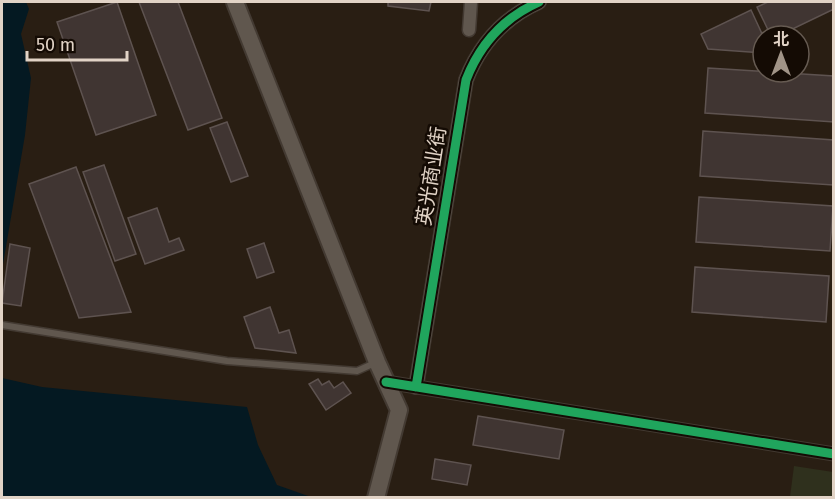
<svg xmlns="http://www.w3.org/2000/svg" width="835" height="499" viewBox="0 0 835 499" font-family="'Fira Sans','Noto Sans SC',sans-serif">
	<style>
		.green { fill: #2f301d }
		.water { fill: #041922 }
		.building { fill: #403532; stroke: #5e5350; stroke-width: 1.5 }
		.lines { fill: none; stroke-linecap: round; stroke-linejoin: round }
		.service-casing { stroke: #433a32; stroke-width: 9 }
		.minor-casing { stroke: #433a32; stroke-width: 15 }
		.tertiary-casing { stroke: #433a32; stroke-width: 16 }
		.secondary-casing { stroke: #433a32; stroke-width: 20 }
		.service { stroke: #60574e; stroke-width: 6 }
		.minor { stroke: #60574e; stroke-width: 12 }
		.tertiary { stroke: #60574e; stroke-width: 14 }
		.secondary { stroke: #60574e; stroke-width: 16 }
		.cycleway-casing { stroke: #140b04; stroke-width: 13 }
		.cycleway { stroke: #20a55d; stroke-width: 9 }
		.labels { text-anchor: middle; stroke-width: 5; stroke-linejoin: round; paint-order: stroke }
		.street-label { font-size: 20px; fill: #e1d3c6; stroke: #140b04 }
	</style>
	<rect width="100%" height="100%" fill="#291e13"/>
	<path class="green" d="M 794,466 L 833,472 L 833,497 L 790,497 Z"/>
	<path class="water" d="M 2,2 L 26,2 L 29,9 L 21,34 L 31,78 L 25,135 L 2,270 Z
		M 2,378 L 42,387 L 247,407 L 258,445 L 277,485 L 311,497 L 2,497 Z"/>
	<path class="building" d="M 117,2 L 156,115 L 96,135 L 57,22 Z
		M 139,2 L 178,2 L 222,118 L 188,130 Z
		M 388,2 L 431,2 L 429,11 L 388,6 Z
		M 768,2 L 834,2 L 834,9 L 778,36 L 771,36 L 757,7 Z
		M 751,10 L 763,36 L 763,53 L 708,49 L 701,34 Z
		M 708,68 L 834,76 L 834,122 L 705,113 Z
		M 227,122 L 248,176 L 231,182 L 210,128 Z
		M 703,131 L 834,140 L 833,185 L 700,176 Z
		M 104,165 L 136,254 L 115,261 L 83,172 Z
		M 76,167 L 131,312 L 79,318 L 29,184 Z
		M 699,197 L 833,206 L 830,251 L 696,242 Z
		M 157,208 L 169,242 L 179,238 L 184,250 L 145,264 L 128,218 Z
		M 264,243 L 274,272 L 257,278 L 247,249 Z
		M 10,244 L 30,248 L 21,306 L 2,303 Z
		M 695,267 L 829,276 L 826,322 L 692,312 Z
		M 270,307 L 279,333 L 289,330 L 296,353 L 255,348 L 244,317 Z
		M 318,379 L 322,385 L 329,381 L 334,388 L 343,382 L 351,393 L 326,410 L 309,384 Z
		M 478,416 L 564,430 L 559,459 L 473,445 Z
		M 435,459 L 471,465 L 467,485 L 432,479 Z"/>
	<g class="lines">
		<defs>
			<path id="service" d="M 2,325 L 227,361 L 357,371 L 377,362"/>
			<path id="minor" d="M 469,30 L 471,2
				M 386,382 L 834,454"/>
			<path id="tertiary" d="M 416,387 L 466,80 C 480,44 503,18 539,2"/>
			<path id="secondary" d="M 235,2 L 377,362 L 399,410 L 376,498"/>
		</defs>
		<use href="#service" class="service-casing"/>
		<use href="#minor" class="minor-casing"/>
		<use href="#tertiary" class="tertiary-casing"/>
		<use href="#secondary" class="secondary-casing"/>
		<use href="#service" class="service"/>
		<use href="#minor" class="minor"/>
		<use href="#tertiary" class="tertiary"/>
		<use href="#secondary" class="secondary"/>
		<defs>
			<path id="cycleway" d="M 386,382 L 834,454
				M 416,387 L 466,80 C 480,44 503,18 539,2"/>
		</defs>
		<use href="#cycleway" class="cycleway-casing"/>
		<use href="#cycleway" class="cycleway"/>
	</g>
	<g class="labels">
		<g class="street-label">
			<text transform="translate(431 176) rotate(-81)" y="7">英光商业街</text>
		</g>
	</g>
	<rect width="835" height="499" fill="none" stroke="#e1d3c6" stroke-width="6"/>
	<g transform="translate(781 54)"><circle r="28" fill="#140b04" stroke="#665b52" stroke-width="1.5"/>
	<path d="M0-4.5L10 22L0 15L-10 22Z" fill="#a19487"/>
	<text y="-9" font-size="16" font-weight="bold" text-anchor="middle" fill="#e1d3c6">北</text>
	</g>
	<path d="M27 51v9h100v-9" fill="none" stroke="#e1d3c6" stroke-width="3"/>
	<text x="36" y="51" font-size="18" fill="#e1d3c6" stroke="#140b04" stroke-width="4.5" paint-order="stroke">50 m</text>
</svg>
